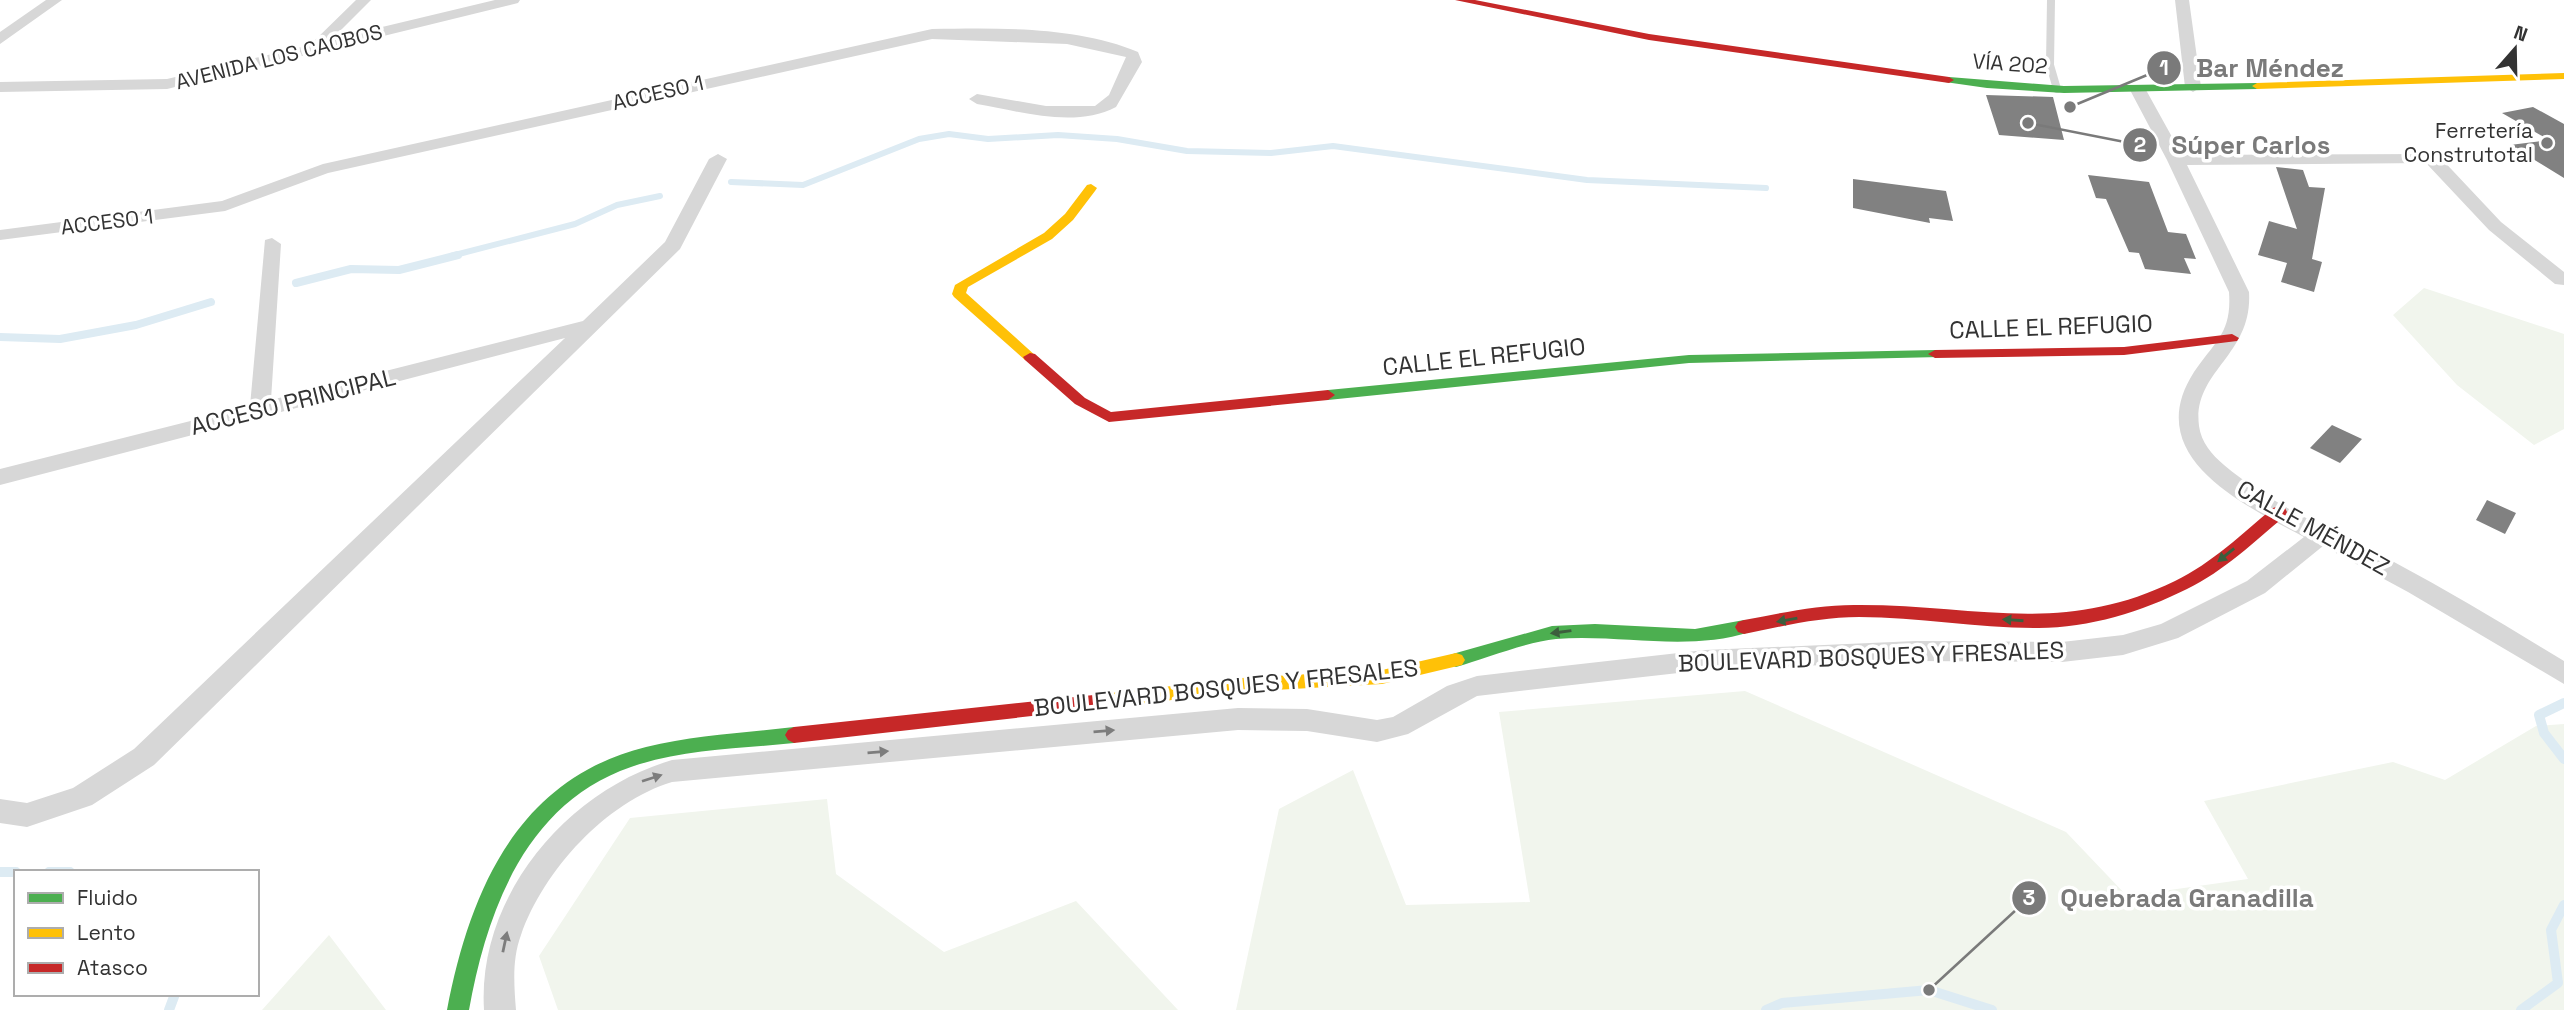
<svg xmlns="http://www.w3.org/2000/svg" width="2564" height="1010" viewBox="0 0 2564 1010" font-family="'Space Grotesk',sans-serif">
	<style>
		.green { fill: #f1f5ed }
		.lines { fill: none; stroke-linecap: round; stroke-linejoin: round }
		.stream-far2 { stroke: #ddebf3; stroke-width: 6 }
		.stream-far1 { stroke: #ddebf3; stroke-width: 8 }
		.stream { stroke: #ddebf3; stroke-width: 10 }
		.building { fill: #818181 }
		.lane { stroke: #d7d7d7; stroke-width: 8 }
		.street { fill: #d7d7d7; fill-rule: evenodd }
		.fast { fill: #4caf50; fill-rule: evenodd }
		.slow { fill: #ffc107; fill-rule: evenodd }
		.jam { fill: #c62828; fill-rule: evenodd }
		.oneway { fill: #3c5e3d }
		.oneway2 { fill: #7d7d7d }
		.poi-dot { fill: #7a7a7a; stroke: #fff; stroke-width: 2.5 }
		.labels { text-anchor: middle; stroke-width: 7; stroke-linejoin: round; paint-order: stroke }
		.far-street-label { font-size: 21px; fill: #333; stroke: #fff }
		.far-poi-label { font-size: 21px; fill: #333; stroke: #fff; text-anchor: end }
		.street-label { font-size: 24px; fill: #333; stroke: #fff }
		.leader { fill: none; stroke: #7a7a7a; stroke-width: 2.5 }
		.callout-dot { fill: #7a7a7a; stroke: #fff; stroke-width: 2.5 }
		.mark-label { font-size: 21px; text-anchor: middle; font-weight: bold; fill: #fff }
		.callout-label { font-size: 26px; text-anchor: middle; font-weight: bold; fill: #7a7a7a; stroke: #fff; stroke-width: 7; stroke-linejoin: round; paint-order: stroke }
	</style>
	<rect width="100%" height="100%" fill="#fff"/>
	<path class="green" d="M 2424,288 L 2564,334 L 2564,429 L 2534,445 L 2457,385 L 2393,315 Z
		M 1745,691 L 2066,832 L 2127,896 L 2248,879 L 2204,801 L 2393,762 L 2445,780 L 2536,726 L 2564,724 L 2564,1010 L 1236,1010 L 1279,809 L 1353,770 L 1406,905 L 1530,902 L 1499,712 Z
		M 827,799 L 836,874 L 944,952 L 1076,901 L 1178,1010 L 558,1010 L 539,956 L 630,818 Z
		M 329,935 L 386,1010 L 262,1010 Z"/>
	<g class="lines">
		<path class="stream-far2" d="M 731,182 L 803,185 L 919,139 L 949,134 L 988,139 L 1058,135 L 1117,139 L 1187,151 L 1271,153 L 1333,146 L 1587,180 L 1766,188
			M 451,256 L 575,224 L 617,205 L 660,196"/>
		<path class="stream-far1" d="M 296,283 L 351,269 L 399,270 L 458,255
			M 0,337 L 60,339 L 136,325 L 211,302"/>
		<path class="stream" d="M 2564,703 L 2539,715 L 2544,733 L 2564,759
			M 0,872 L 16,872
			M 49,872 L 70,872
			M 169,1010 L 175,994
			M 1766,1010 L 1782,1003 L 1929,990 L 1992,1010
			M 2521,1010 L 2558,983 L 2551,930 L 2564,905"/>
	</g>
	<path class="building" d="M 1986,95 L 2053,97 L 2064,140 L 1999,135 Z
		M 2533,107 L 2564,124 L 2564,178 L 2510,145 L 2549,140 L 2502,113 Z
		M 2276,167 L 2303,170 L 2309,187 L 2325,188 L 2312,259 L 2322,262 L 2314,292 L 2281,282 L 2287,263 L 2258,255 L 2269,221 L 2297,229 Z
		M 2088,175 L 2149,182 L 2168,232 L 2186,234 L 2196,259 L 2184,258 L 2191,274 L 2145,269 L 2139,253 L 2129,252 L 2106,199 L 2096,198 Z
		M 1853,179 L 1946,191 L 1953,221 L 1929,218 L 1930,223 L 1853,208 Z
		M 2332,425 L 2362,439 L 2340,463 L 2310,448 Z
		M 2487,500 L 2516,513 L 2505,534 L 2476,520 Z"/>
	<g class="lines">
		<path class="lane" d="M 2051,0 L 2050,65 L 2057,89"/>
		<path class="street" d="M 46,0 L 62,0 L 0,44 L 0,32 Z
			M 356,0 L 371,0 L 332,39 L 495,0 L 520,0 L 518,3 L 167,89 L 0,92 L 0,82 L 167,79 L 310,45 Z
			M 2175,0 L 2189,0 L 2201,87 L 2193,92 L 2185,87 Z
			M 932,29 C 998,28 1077,26 1138,52 L 1142,62 L 1116,107 C 1074,129 1020,111 977,104 L 969,99 L 977,94 L 1046,106 L 1095,106 L 1109,95 L 1126,57 L 1067,44 L 932,39 L 328,173 L 225,211 L 0,240 L 0,230 L 222,201 L 323,164 Z
			M 2138,85 L 2146,90 L 2182,155 L 2437,154 L 2501,222 L 2564,272 L 2564,285 L 2555,284 L 2489,230 L 2426,163 L 2187,165 L 2249,292 C 2253,356 2192,371 2199,426 C 2201,442 2212,455 2224,465 C 2275,508 2337,532 2394,562 C 2452,593 2508,627 2564,661 L 2564,684 L 2408,592 L 2323,546 L 2265,593 L 2178,638 L 2123,655 L 2062,662 L 1916,661 L 1705,670 L 1563,686 L 1477,696 L 1408,734 L 1377,742 L 1307,731 L 1238,730 L 672,782 C 606,802 544,870 521,935 C 512,959 514,985 516,1010 L 484,1010 C 477,897 566,791 672,760 L 1238,708 L 1307,709 L 1377,720 L 1393,717 L 1447,686 L 1477,676 L 1563,666 L 1705,650 L 1916,641 L 2062,642 L 2123,635 L 2161,624 L 2247,581 L 2304,537 C 2242,504 2140,456 2194,372 C 2215,341 2232,333 2229,292 L 2167,160 L 2130,90 Z
			M 718,154 L 727,159 L 680,249 L 154,765 L 92,805 L 27,827 L 0,823 L 0,799 L 27,803 L 73,788 L 134,749 L 565,338 L 0,485 L 0,469 L 250,406 L 265,240 L 272,238 L 281,244 L 271,400 L 583,321 L 665,242 L 709,159 Z"/>
		<path class="fast" d="M 1949,77 L 2064,86 L 2257,83 L 2262,86 L 2257,89 L 2064,93 L 1987,88 L 1945,82 L 1944,80 Z
			M 1935,350 L 1942,354 L 1940,357 L 1689,363 L 1328,400 L 1321,395 L 1328,390 L 1689,355 Z
			M 1744,620 L 1750,622 L 1753,627 L 1750,632 C 1687,652 1621,634 1556,639 C 1526,642 1485,659 1456,667 L 1450,665 L 1447,660 L 1450,655 L 1456,653 L 1552,626 L 1595,624 L 1695,629 Z
			M 794,727 L 800,730 L 803,735 L 800,740 L 794,743 C 740,749 683,749 631,767 C 526,803 487,910 469,1010 L 447,1010 C 470,891 517,779 646,747 C 694,735 745,733 794,727 Z"/>
		<path class="slow" d="M 2564,73 L 2564,79 L 2257,89 L 2252,86 L 2257,83 Z
			M 1091,184 L 1097,188 L 1095,191 L 1073,220 L 1052,239 L 968,287 L 966,293 L 1037,357 L 1030,361 L 1025,360 L 954,297 L 952,294 L 955,285 L 1044,233 L 1065,214 L 1087,185 Z
			M 1456,653 L 1462,655 L 1465,660 L 1462,665 L 1382,684 L 1241,692 L 1103,708 L 1097,706 L 1094,701 L 1097,696 L 1103,694 L 1241,678 L 1382,670 Z"/>
		<path class="jam" d="M 1455,0 L 1475,0 L 1649,34 L 1949,77 L 1954,80 L 1949,83 L 1649,40 Z
			M 2232,334 L 2239,338 L 2237,341 L 2124,355 L 1935,358 L 1928,354 L 1935,350 L 2124,347 Z
			M 1030,353 L 1035,354 L 1085,398 L 1111,412 L 1328,390 L 1335,395 L 1328,400 L 1109,422 L 1075,404 L 1025,360 L 1023,357 Z
			M 2279,506 L 2285,508 L 2287,512 L 2285,516 C 2254,542 2224,571 2187,589 C 2141,612 2086,629 2034,628 C 1976,628 1918,617 1859,617 C 1821,617 1782,626 1744,634 L 1738,632 L 1735,627 L 1738,622 L 1744,620 C 1782,613 1821,604 1860,605 C 1977,605 2062,636 2175,581 C 2212,563 2242,534 2273,508 Z
			M 1103,694 L 1109,696 L 1112,701 L 1109,706 L 1103,708 L 794,743 L 788,740 L 785,735 L 788,730 L 794,727 Z"/>
	</g>
	<defs><path id="oneway-solid" d="M-6-.8H1V-3.2L6.5 0L1 3.2V.8H-6Z" transform="scale(1.75)"/></defs>
	<g class="oneway">
		<use href="#oneway-solid" transform="translate(2226 555) rotate(141)"/>
		<use href="#oneway-solid" transform="translate(1787 620) rotate(170)"/>
		<use href="#oneway-solid" transform="translate(2013 620) rotate(-176)"/>
		<use href="#oneway-solid" transform="translate(1561 632) rotate(172)"/>
	</g>
	<g class="oneway2">
		<use href="#oneway-solid" transform="translate(1104 731) rotate(-5)"/>
		<use href="#oneway-solid" transform="translate(878 752) rotate(-5)"/>
		<use href="#oneway-solid" transform="translate(652 778) rotate(-18)"/>
		<use href="#oneway-solid" transform="translate(505 942) rotate(-78)"/>
	</g>
	<circle class="poi-dot" cx="2547" cy="143" r="7"/>
	<g class="labels">
		<g class="far-street-label">
			<text transform="translate(279 57) rotate(-14)" y="7">AVENIDA LOS CAOBOS</text>
			<text transform="translate(2010 64) rotate(4)" y="7">VÍA 202</text>
			<text transform="translate(658 93) rotate(-13)" y="7">ACCESO 1</text>
			<text transform="translate(107 222) rotate(-7)" y="7">ACCESO 1</text>
		</g>
		<g class="far-poi-label">
			<text x="2533" y="138">Ferretería<tspan x="2533" dy="24">Construtotal</tspan></text>
		</g>
		<g class="street-label">
			<text transform="translate(2051 327) rotate(-2)" y="8">CALLE EL REFUGIO</text>
			<text transform="translate(1484 357) rotate(-6)" y="8">CALLE EL REFUGIO</text>
			<text transform="translate(293 402) rotate(-14)" y="8">ACCESO PRINCIPAL</text>
			<text transform="translate(2313 528) rotate(29)" y="8">CALLE MÉNDEZ</text>
			<text transform="translate(1871 657) rotate(-2)" y="8">BOULEVARD BOSQUES Y FRESALES</text>
			<text transform="translate(1226 688) rotate(-6)" y="8">BOULEVARD BOSQUES Y FRESALES</text>
		</g>
	</g>
	<path class="leader" d="M2070 107L2164 68M2028 123L2140 145M1929 990L2029 898"/>
	<g class="callout-dot">
		<circle cx="2070" cy="107" r="7"/>
		<circle cx="2028" cy="123" r="7"/>
		<circle cx="1929" cy="990" r="7"/>
		<circle cx="2164" cy="68" r="18"/>
		<circle cx="2140" cy="145" r="18"/>
		<circle cx="2029" cy="898" r="18"/>
	</g>
	<g class="mark-label">
		<text x="2164" y="75">1</text>
		<text x="2140" y="152">2</text>
		<text x="2029" y="905">3</text>
	</g>
	<g class="callout-label">
		<text x="2270" y="77">Bar Méndez</text>
		<text x="2251" y="154">Súper Carlos</text>
		<text x="2187" y="907">Quebrada Granadilla</text>
	</g>
	<rect x="14" y="870" width="245" height="126" fill="#ffffff" stroke="#adadad" stroke-width="2"/>
	<rect x="28" y="893" width="35" height="10" fill="#4caf50" stroke="#adadad" stroke-width="2"/>
	<text x="77" y="905" font-size="21" fill="#333333">Fluido</text>
	<rect x="28" y="928" width="35" height="10" fill="#ffc107" stroke="#adadad" stroke-width="2"/>
	<text x="77" y="940" font-size="21" fill="#333333">Lento</text>
	<rect x="28" y="963" width="35" height="10" fill="#c62828" stroke="#adadad" stroke-width="2"/>
	<text x="77" y="975" font-size="21" fill="#333333">Atasco</text>
	<g transform="translate(2515 49) rotate(20)" stroke="#ffffff" stroke-width="5" paint-order="stroke">
	<path d="M0-5L12 26L0 18L-12 26Z" fill="#333333"/>
	<text y="-10" font-size="19" font-weight="bold" text-anchor="middle" fill="#333333">N</text>
	</g>
</svg>
